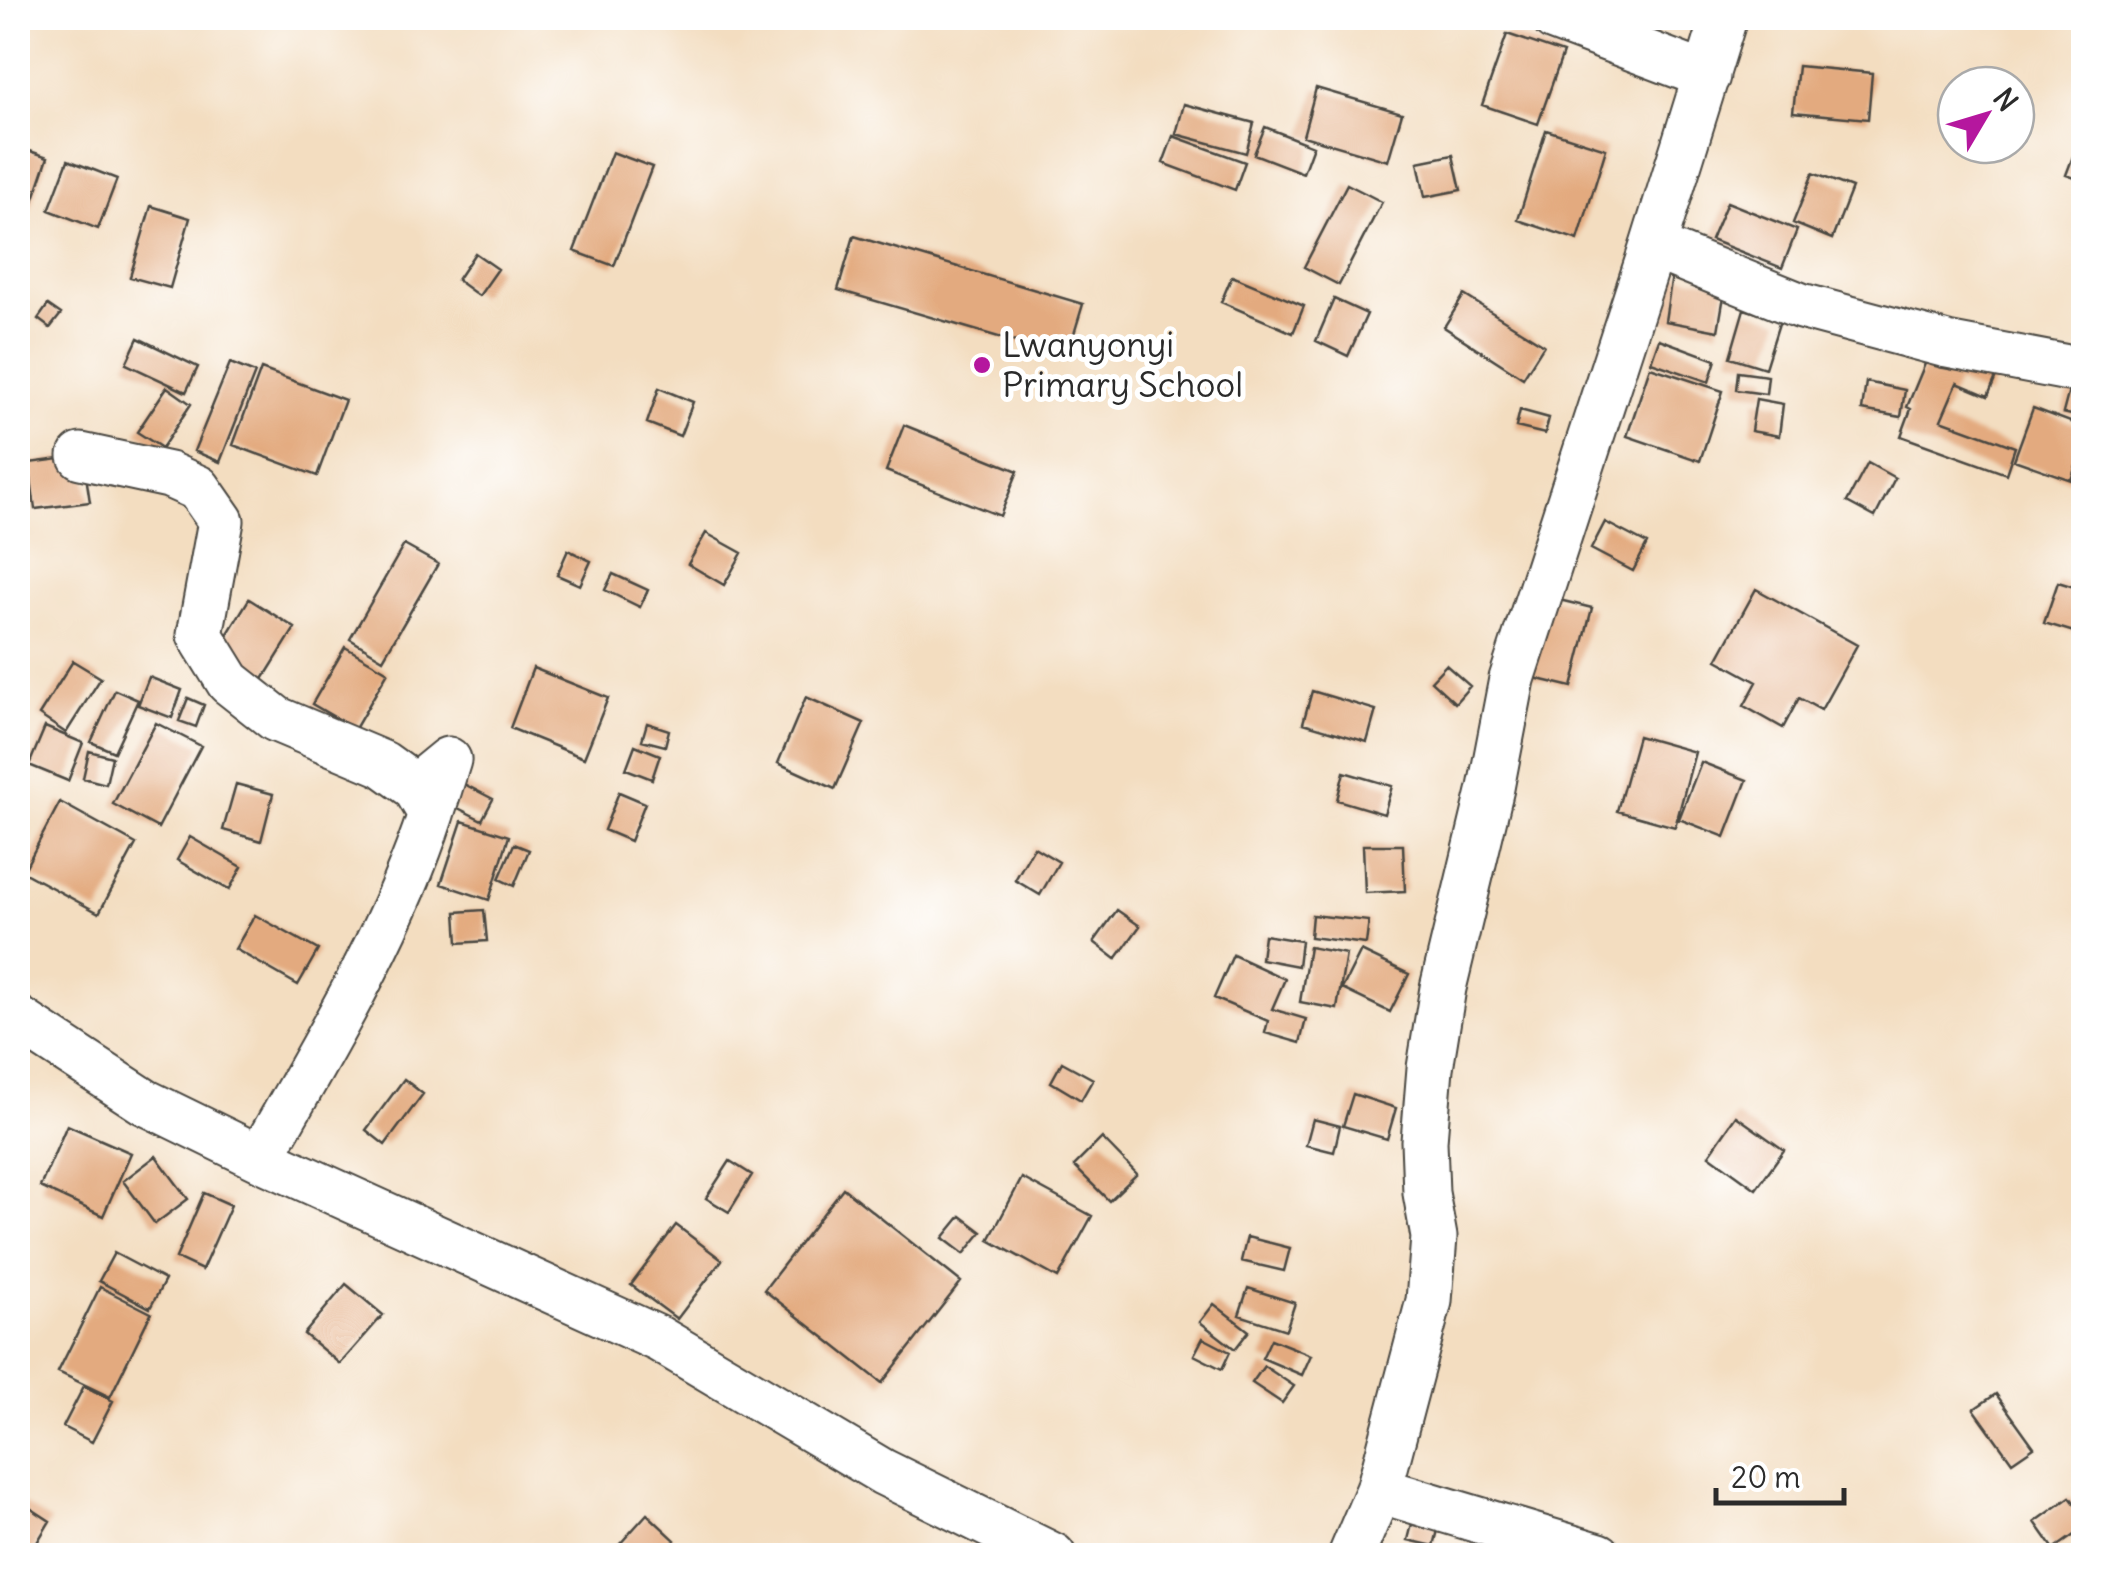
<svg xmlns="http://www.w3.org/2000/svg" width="2101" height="1573" viewBox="0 0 2101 1573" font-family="Delius,sans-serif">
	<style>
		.building { fill: #e3aa7f }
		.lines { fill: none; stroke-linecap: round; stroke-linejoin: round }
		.minor-casing { stroke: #494641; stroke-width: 49 }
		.minor { stroke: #fff; stroke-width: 45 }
		.poi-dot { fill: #b5179e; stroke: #fff; stroke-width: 4 }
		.labels { text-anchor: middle; stroke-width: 10; stroke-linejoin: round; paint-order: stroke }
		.poi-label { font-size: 35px; fill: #2b2b2b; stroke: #fff; text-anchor: start }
	</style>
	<rect width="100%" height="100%" fill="#fff"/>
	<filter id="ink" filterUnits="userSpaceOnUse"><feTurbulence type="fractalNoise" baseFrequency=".01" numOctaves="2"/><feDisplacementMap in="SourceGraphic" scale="20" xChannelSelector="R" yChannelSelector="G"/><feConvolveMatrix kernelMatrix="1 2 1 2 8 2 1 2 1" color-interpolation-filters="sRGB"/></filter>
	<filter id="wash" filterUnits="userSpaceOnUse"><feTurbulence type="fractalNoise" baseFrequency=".0048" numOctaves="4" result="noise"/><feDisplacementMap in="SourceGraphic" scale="40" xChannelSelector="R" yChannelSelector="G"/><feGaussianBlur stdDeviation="2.25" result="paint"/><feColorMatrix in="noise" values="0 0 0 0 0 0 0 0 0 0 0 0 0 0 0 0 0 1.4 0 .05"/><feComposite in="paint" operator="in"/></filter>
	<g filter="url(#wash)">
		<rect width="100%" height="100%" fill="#f3ddc0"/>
		<g id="blocks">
			<path class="building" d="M 1507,34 L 1563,53 L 1538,124 L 1482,105 Z
				M 1798,66 L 1872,73 L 1868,119 L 1793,112 Z
				M 1316,88 L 1402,113 L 1388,161 L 1303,136 Z
				M 1184,104 L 1254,123 L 1246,153 L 1176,134 Z
				M 1265,127 L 1313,146 L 1303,173 L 1254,154 Z
				M 2084,127 L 2084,181 L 2066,175 Z
				M 1546,130 L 1606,149 L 1578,240 L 1518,220 Z
				M 1173,136 L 1245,162 L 1235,190 L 1163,163 Z
				M 18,147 L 48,157 L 26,222 L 18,219 Z
				M 612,152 L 652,167 L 614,266 L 574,251 Z
				M 1453,155 L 1461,190 L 1425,197 L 1418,162 Z
				M 68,160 L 117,179 L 98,229 L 49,210 Z
				M 1813,173 L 1852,188 L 1832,239 L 1793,223 Z
				M 1347,184 L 1382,202 L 1339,285 L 1304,267 Z
				M 1727,202 L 1797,230 L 1782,268 L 1711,240 Z
				M 151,206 L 190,218 L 170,288 L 130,277 Z
				M 854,236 L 1083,304 L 1067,357 L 838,290 Z
				M 475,253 L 498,269 L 479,296 L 457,280 Z
				M 1672,275 L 1726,284 L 1718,331 L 1665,321 Z
				M 1232,276 L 1304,306 L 1293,333 L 1221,302 Z
				M 1464,295 L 1544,345 L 1523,378 L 1444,327 Z
				M 1334,299 L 1367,314 L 1348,356 L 1316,341 Z
				M 48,305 L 61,314 L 50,328 L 38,319 Z
				M 1744,309 L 1780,320 L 1765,368 L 1730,357 Z
				M 138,338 L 198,367 L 186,392 L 126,364 Z
				M 1659,339 L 1716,360 L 1709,382 L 1651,362 Z
				M 1934,342 L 1999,370 L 1988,396 L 1957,383 L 1941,420 L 2015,447 L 2006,474 L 1901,436 L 1911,409 L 1907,407 Z
				M 230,363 L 255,373 L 220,462 L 194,451 Z
				M 1650,367 L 1723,391 L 1700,461 L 1627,436 Z
				M 261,369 L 345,400 L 317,476 L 233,445 Z
				M 1738,372 L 1768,376 L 1766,394 L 1736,390 Z
				M 2072,379 L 2084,382 L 2084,418 L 2063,413 Z
				M 1866,382 L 1905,390 L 1901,417 L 1862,410 Z
				M 167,387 L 191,404 L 162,448 L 137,432 Z
				M 659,388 L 693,402 L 680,436 L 647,423 Z
				M 1756,399 L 1783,404 L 1779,436 L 1751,431 Z
				M 2033,408 L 2084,427 L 2084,444 L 2071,480 L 2014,460 Z
				M 1520,410 L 1549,418 L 1545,434 L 1516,427 Z
				M 904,425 L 1018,471 L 1000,516 L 886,471 Z
				M 83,456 L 90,502 L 35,509 L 29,463 Z
				M 1868,463 L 1895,478 L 1875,517 L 1847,502 Z
				M 1605,522 L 1647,544 L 1633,571 L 1591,549 Z
				M 706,533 L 742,553 L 724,585 L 688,564 Z
				M 404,545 L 438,564 L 383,659 L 350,639 Z
				M 568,550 L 591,561 L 580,585 L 557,575 Z
				M 613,574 L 648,590 L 640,607 L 605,590 Z
				M 2058,582 L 2084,590 L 2084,635 L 2044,623 Z
				M 1756,589 L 1857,645 L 1821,710 L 1799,698 L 1783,728 L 1744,706 L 1757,682 L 1717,660 Z
				M 1551,598 L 1592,608 L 1572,687 L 1530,677 Z
				M 249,599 L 295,628 L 257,689 L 211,661 Z
				M 345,647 L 388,672 L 355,729 L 312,704 Z
				M 73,661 L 101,678 L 66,733 L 39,715 Z
				M 1446,665 L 1470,686 L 1455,703 L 1431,681 Z
				M 533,668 L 608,698 L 584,758 L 510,728 Z
				M 149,677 L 182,690 L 172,718 L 138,705 Z
				M 115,690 L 138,700 L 114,752 L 91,742 Z
				M 1312,691 L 1376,710 L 1367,742 L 1303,723 Z
				M 806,697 L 864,723 L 835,789 L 778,763 Z
				M 188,698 L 204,705 L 196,727 L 179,721 Z
				M 156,723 L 201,746 L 158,828 L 113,804 Z
				M 647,723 L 669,730 L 665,746 L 642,740 Z
				M 45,727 L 83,743 L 68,781 L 29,765 Z
				M 1638,736 L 1695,752 L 1675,827 L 1617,811 Z
				M 635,745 L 660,755 L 652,779 L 626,769 Z
				M 89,751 L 112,757 L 106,784 L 83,778 Z
				M 1701,762 L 1747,780 L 1725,837 L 1679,819 Z
				M 1344,772 L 1392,786 L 1384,814 L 1337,800 Z
				M 236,784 L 273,794 L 261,841 L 223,830 Z
				M 464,784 L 493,799 L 482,820 L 454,806 Z
				M 619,792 L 645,803 L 630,841 L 604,830 Z
				M 60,802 L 136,844 L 99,913 L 23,872 Z
				M 462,821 L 509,836 L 489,900 L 441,884 Z
				M 190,837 L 242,867 L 229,890 L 177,860 Z
				M 514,844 L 529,850 L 514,886 L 499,879 Z
				M 1363,845 L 1403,845 L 1405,891 L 1365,893 Z
				M 1034,847 L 1059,862 L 1040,895 L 1015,880 Z
				M 484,910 L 487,941 L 458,943 L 456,912 Z
				M 1117,910 L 1140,926 L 1116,959 L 1094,942 Z
				M 255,915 L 318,950 L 298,985 L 235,949 Z
				M 1312,915 L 1369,921 L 1366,944 L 1310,937 Z
				M 1264,935 L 1301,941 L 1298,966 L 1261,959 Z
				M 1309,947 L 1346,954 L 1337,1009 L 1300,1002 Z
				M 1361,951 L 1409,974 L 1390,1012 L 1342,989 Z
				M 1233,955 L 1285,979 L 1272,1009 L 1306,1019 L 1300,1043 L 1265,1033 L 1268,1021 L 1214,998 Z
				M 1062,1062 L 1093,1079 L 1081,1100 L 1051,1082 Z
				M 404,1079 L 423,1094 L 385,1145 L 366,1130 Z
				M 1353,1094 L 1396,1108 L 1387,1139 L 1343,1126 Z
				M 1736,1116 L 1784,1150 L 1756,1189 L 1709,1155 Z
				M 1313,1119 L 1340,1126 L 1334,1152 L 1306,1145 Z
				M 67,1125 L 131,1153 L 103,1216 L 40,1187 Z
				M 1102,1138 L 1137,1174 L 1109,1201 L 1074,1166 Z
				M 156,1156 L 188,1199 L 155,1224 L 123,1181 Z
				M 730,1161 L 752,1175 L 729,1212 L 706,1198 Z
				M 1022,1178 L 1092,1216 L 1058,1278 L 989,1240 Z
				M 843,1188 L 961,1282 L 882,1383 L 764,1290 Z
				M 204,1193 L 231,1205 L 202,1270 L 176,1258 Z
				M 961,1216 L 982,1232 L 964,1254 L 943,1238 Z
				M 676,1225 L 722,1260 L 677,1319 L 631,1285 Z
				M 1247,1237 L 1290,1248 L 1284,1271 L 1241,1261 Z
				M 114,1253 L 165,1280 L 150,1308 L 99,1281 Z
				M 346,1284 L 383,1315 L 340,1364 L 304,1334 Z
				M 100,1287 L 151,1313 L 110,1397 L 58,1372 Z
				M 1248,1288 L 1295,1303 L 1286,1330 L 1239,1315 Z
				M 1214,1304 L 1249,1331 L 1235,1349 L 1200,1322 Z
				M 1203,1338 L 1230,1352 L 1222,1369 L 1194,1355 Z
				M 1271,1339 L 1311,1355 L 1302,1375 L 1262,1358 Z
				M 1264,1366 L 1294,1386 L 1282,1403 L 1252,1383 Z
				M 84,1386 L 113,1401 L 92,1442 L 63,1427 Z
				M 1996,1394 L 2034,1447 L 2012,1462 L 1974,1409 Z
				M 2070,1497 L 2084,1516 L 2084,1528 L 2054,1549 L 2035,1522 Z
				M 18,1500 L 50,1521 L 29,1556 L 18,1556 Z
				M 647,1514 L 675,1540 L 661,1556 L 609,1556 Z
				M 1413,1520 L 1439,1526 L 1434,1546 L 1408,1540 Z"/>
		</g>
	</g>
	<g filter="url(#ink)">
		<use href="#blocks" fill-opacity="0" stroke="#494641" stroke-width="2.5"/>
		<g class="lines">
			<defs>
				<path id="minor" d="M 1554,18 L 1707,76
					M 1653,246 L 1801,306 L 1947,345 L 2084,371
					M 81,456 L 169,475 L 198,488 L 221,521 L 200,635 L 229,682 L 276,719 L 383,764 L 415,787 L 431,814 C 391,936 323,1047 260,1158
					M 415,787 L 448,760 L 431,814
					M 18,1019 L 145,1102 L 260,1158 L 659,1339 L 883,1472 L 1053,1556
					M 1379,1490 L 1599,1556
					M 1351,1556 L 1379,1490 L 1429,1301 L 1434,1237 L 1426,1193 L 1424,1141 L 1430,1068 L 1443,988 L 1491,788 L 1512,679 L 1653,246 L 1724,18"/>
			</defs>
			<use href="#minor" class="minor-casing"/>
			<use href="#minor" class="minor"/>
		</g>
	</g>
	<circle class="poi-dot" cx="982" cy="365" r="10"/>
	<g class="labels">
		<g class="poi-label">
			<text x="1002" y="357">Lwanyonyi<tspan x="1002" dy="40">Primary School</tspan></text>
		</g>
	</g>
	<rect width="2101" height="1573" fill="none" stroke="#fff" stroke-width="60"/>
	<g transform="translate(1986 115) rotate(52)"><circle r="48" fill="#ffffff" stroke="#aaaaaa" stroke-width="2.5"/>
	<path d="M0-8L18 38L0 25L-18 38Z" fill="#b5179e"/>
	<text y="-15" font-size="28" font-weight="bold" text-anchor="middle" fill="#2b2b2b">N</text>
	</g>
	<path d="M1716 1488v15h128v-15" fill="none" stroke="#2b2b2b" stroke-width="5"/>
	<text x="1731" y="1488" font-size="30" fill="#2b2b2b" stroke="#ffffff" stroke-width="8" paint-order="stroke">20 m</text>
</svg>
